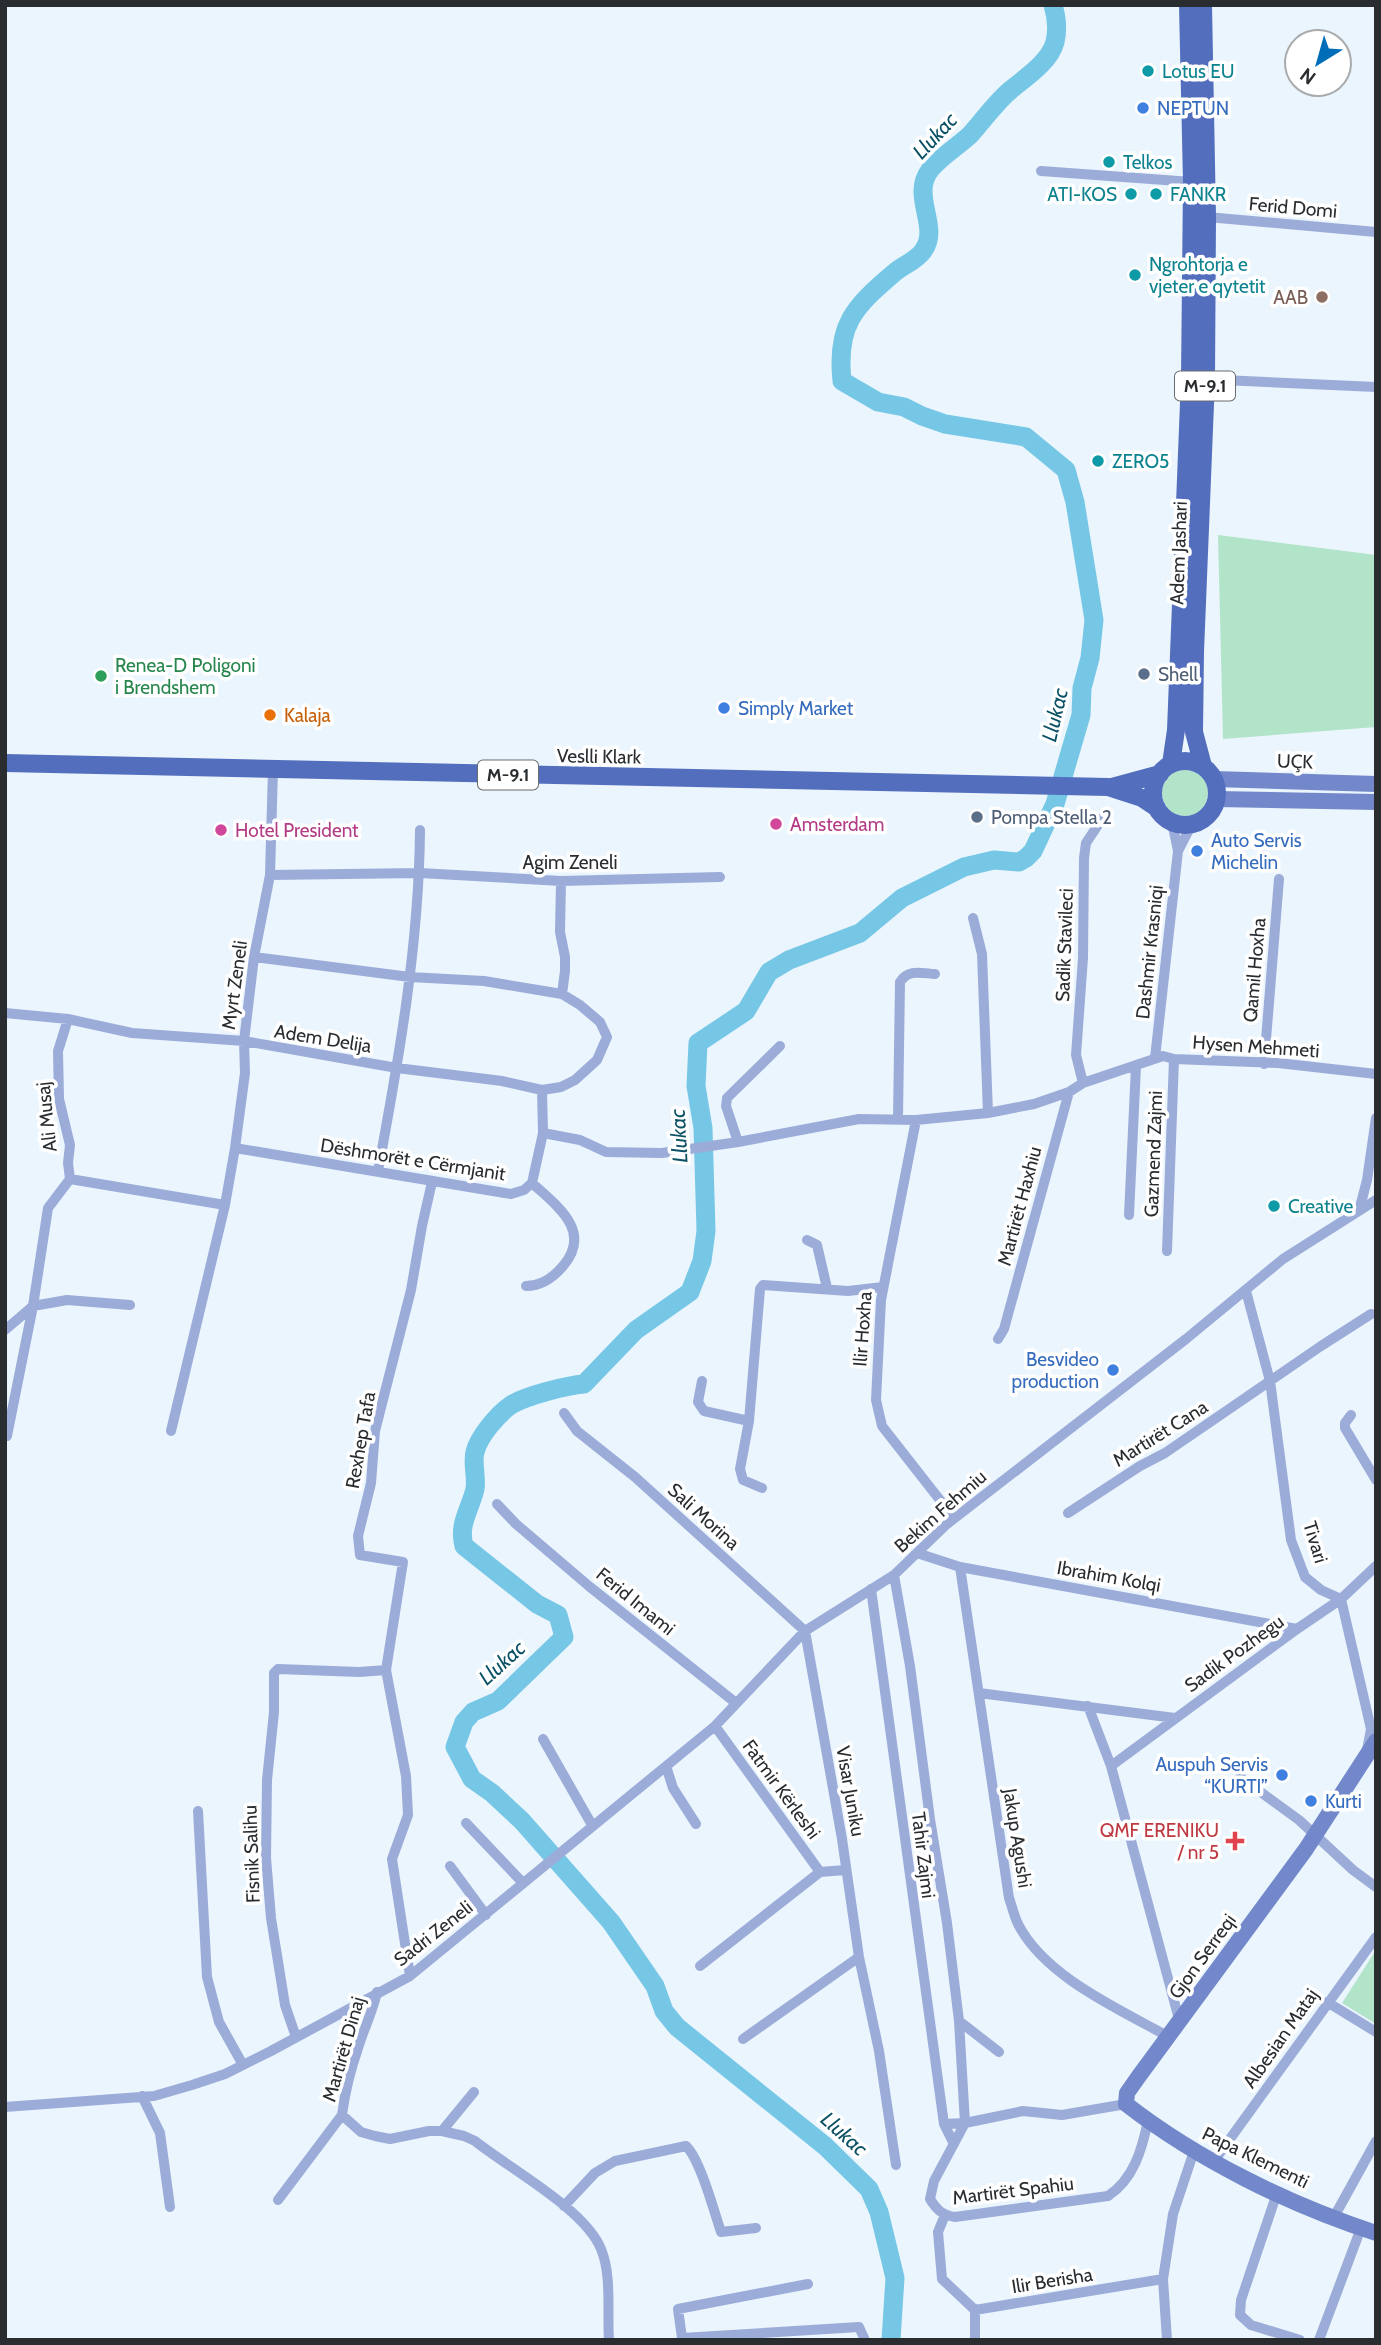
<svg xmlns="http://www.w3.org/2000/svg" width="1381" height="2345" viewBox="0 0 1381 2345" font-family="Cabin,sans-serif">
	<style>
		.green { fill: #b2e4c9 }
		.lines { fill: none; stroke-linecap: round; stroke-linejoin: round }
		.river { stroke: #76c7e6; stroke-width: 19 }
		.street { stroke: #9cacd9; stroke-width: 10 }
		.secondary { stroke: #7288ca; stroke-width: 16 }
		.primary { stroke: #546ebe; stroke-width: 18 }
		.culture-dot { fill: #0f9aa8; stroke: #fff; stroke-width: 2.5 }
		.shop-dot { fill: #3f7fe0; stroke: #fff; stroke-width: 2.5 }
		.education-dot { fill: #8d6e63; stroke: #fff; stroke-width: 2.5 }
		.service-dot { fill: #5c6f8a; stroke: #fff; stroke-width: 2.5 }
		.leisure-dot { fill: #2e9e5b; stroke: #fff; stroke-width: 2.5 }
		.food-dot { fill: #e8710a; stroke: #fff; stroke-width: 2.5 }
		.hotel-dot { fill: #d1479c; stroke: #fff; stroke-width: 2.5 }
		.health-dot { fill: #e0444e; stroke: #fff; stroke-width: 2.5 }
		.labels { text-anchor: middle; stroke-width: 7; stroke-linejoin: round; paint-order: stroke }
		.shield { fill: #fff; stroke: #696c6e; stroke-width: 2 }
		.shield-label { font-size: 18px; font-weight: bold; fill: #292d30 }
		.culture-label { font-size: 19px; fill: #0d838f; stroke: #fff; text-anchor: start }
		.shop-label { font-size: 19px; fill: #366cbe; stroke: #fff; text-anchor: start }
		.street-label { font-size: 19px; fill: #292d30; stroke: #fff }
		.education-label { font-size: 19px; fill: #785e54; stroke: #fff; text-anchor: end }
		.leisure-label { font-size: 19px; fill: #27864d; stroke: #fff; text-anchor: start }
		.service-label { font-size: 19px; fill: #4e5e75; stroke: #fff; text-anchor: start }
		.food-label { font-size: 19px; fill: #c56008; stroke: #fff; text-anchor: start }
		.hotel-label { font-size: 19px; fill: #b23c85; stroke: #fff; text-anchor: start }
		.health-label { font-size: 19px; fill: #be3a42; stroke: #fff; text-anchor: end }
		.water-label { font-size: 21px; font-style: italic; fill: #0b5166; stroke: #fff }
	</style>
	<rect width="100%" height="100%" fill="#ebf5fd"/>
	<path class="green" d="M 1218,535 L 1376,555 L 1376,727 L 1223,739 Z
		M1162 793a23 23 0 1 1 46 0a23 23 0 1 1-46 0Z
		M 1376,1950 L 1376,2024 L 1342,2003 Z"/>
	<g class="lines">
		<path class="river" d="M 891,2340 L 895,2278 L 879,2212 L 869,2189 L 825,2146 L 677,2027 L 664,2011 L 655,1986 L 611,1922 L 522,1821 L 492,1793 L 472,1779 L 455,1747 L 464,1722 L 473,1712 L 498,1701 L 564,1637 L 558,1615 L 537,1604 L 464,1546 C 458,1524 470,1510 475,1489 C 477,1477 472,1463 475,1452 C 479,1436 498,1414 511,1405 C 525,1396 568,1385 584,1384 L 636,1330 L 690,1292 L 702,1261 L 706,1231 L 703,1128 L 696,1086 L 698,1043 L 746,1011 L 769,972 L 789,960 L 860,933 L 902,898 L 964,867 L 994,860 L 1019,862 L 1026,858 L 1033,851 L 1055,804 L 1081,715 L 1082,688 L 1090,658 L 1094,620 L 1075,502 L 1066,470 L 1026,437 L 945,424 L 922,416 L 904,407 L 878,402 L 842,381 C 836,325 854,307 894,273 C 903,265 916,261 923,251 C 941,227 910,196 930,170 C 941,156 957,147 970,135 C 984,120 996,101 1013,88 C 1028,76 1050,61 1055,42 C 1058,29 1057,18 1053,5"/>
		<path class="street" d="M 1041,171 L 1192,182
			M 1207,217 L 1376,232
			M 1200,379 L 1376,387
			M 1178,851 L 1192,824
			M 270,875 L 420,873 L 561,881 L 720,877
			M 561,881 L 560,932 L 565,957 L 565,971 L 562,994
			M 973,918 L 982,954 L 988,1113
			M 5,1013 L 68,1019 L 132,1033 L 244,1041 L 397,1068 L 502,1081 L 542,1090 L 561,1087 L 575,1080 L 597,1060 L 607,1037 L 600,1022 L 580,1005 L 562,994 L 484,981 L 410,977 L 254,957
			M 68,1019 L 58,1051 L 59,1099 L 70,1145 L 68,1163 L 70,1179
			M 1155,1058 L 1178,851 L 1172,822
			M 1264,1064 L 1279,879
			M 1083,1083 L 1076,1055 L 1083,958 L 1084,858 L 1086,843 L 1106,813
			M 898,1118 L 900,982 C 908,969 921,973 935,974
			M 916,1120 L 881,1300 L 876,1400 L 882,1426 L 954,1518
			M 543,1133 L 580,1140 L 606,1152 L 662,1153 L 738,1142 L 859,1119 L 916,1120 L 988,1113 L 1034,1104 L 1069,1092 L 1083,1083 L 1163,1056 L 1174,1059 L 1278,1063 L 1376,1074
			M 738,1142 L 726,1106 L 727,1098 L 780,1046
			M 235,1148 L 511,1194 L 524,1190 L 532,1183 L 543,1133 L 542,1090
			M 378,1171 C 399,1058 419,945 420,830
			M 70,1179 L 225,1205
			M 1359,1211 L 1367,1180 L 1376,1118
			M 1129,1215 L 1136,1066
			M 807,1240 L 817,1245 L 827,1288
			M 1167,1251 L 1174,1059
			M 526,1286 C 541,1286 553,1278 563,1266 C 593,1231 557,1206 532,1183
			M 1246,1291 L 1270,1381 L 1291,1540 L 1305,1577 L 1321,1590 L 1341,1599 L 1371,1729 L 1367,1750
			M 33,1306 L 67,1300 L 130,1305
			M 5,1330 L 33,1306
			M 998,1339 L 1004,1329 L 1069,1092
			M 702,1381 L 698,1402 L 704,1411 L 749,1421 L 760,1289 L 763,1285 L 848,1291 L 883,1287
			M 564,1413 L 577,1431 L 635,1477 L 805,1631 L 842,1839 L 859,1957 L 879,2051 L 896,2165
			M 1351,1415 L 1345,1423 L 1345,1428 L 1376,1480
			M 749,1421 L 740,1469 L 743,1480 L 762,1488
			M 171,1431 L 225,1205 L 235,1148 L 245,1073 L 244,1041 L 254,957 L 270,875 L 273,769
			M 7,1436 L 33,1306 L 48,1208 L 70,1179
			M 497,1504 L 516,1524 L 590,1587 L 736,1703
			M 1068,1513 L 1140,1466 L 1165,1453 L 1321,1346 L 1371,1314
			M 917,1553 L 960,1567 L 1297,1629
			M 960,1567 L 1009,1898 C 1012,1906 1014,1916 1018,1924 C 1045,1977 1119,2009 1169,2037
			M 894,1575 L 910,1666 L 930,1819 L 947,1923 L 959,2021 L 965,2123 L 934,2181 L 930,2199 C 937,2210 942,2215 955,2217 L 1108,2196 C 1134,2179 1142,2149 1148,2121
			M 871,1589 L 944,2124 L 954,2144
			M 979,1693 L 1175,1718
			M 1088,1706 L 1111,1766 L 1180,2023
			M 715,1726 L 820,1872 L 845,1870
			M 543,1739 L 592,1825
			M 666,1766 L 673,1788 L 696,1824
			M 1111,1766 L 1297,1629 L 1341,1599 L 1376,1566
			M 1240,1777 L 1299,1820 L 1353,1870 L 1376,1887
			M 198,1811 L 207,1977 L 219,2022 L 243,2065
			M 466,1823 L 523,1883
			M 450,1866 L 486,1915
			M 700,1966 L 820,1872
			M 410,1976 L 392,1859 L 408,1815 L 406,1776 L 386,1670 L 403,1562 L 360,1555 L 358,1536 L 371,1483 L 375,1431 L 411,1290 L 422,1226 L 432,1182
			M 377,1992 C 373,2011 365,2026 359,2045 C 351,2068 345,2091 342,2115 L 361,2132 L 375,2136 L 390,2139 L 429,2131 L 442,2131 L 464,2136 L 475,2141 C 510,2169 585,2209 601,2249 C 612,2275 607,2312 609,2340
			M 1327,2002 L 1376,2032
			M 959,2021 L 999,2052
			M 296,2037 L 285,2005 L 271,1918 L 266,1858 L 267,1780 L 274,1712 L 274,1673 L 278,1669 L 359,1672 L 386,1670
			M 743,2039 L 859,1957
			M 142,2096 L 160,2133 L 170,2207
			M 5,2107 L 154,2096 L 192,2085 L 225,2074 L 271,2051 L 410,1976 L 715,1726 L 805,1631 L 894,1575 L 947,1524 L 1186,1339 L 1283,1259 L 1376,1200
			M 944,2124 L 965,2123 L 1023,2111 L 1062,2115 L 1126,2104
			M 442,2131 L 474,2092
			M 1214,2161 L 1376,1937
			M 1277,2193 L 1241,2300 L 1240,2315 L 1251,2325 L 1300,2340
			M 278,2200 L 342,2115
			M 564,2206 L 595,2173 L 615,2161 L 686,2146 C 700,2159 714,2211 721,2232 L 756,2228
			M 945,2215 L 938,2232 L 942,2279 L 975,2310
			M 1334,2217 L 1376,2141
			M 975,2310 L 1163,2279
			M 975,2310 L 975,2340
			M 682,2338 L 678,2309 L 808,2284
			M 683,2340 L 682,2338 L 859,2327 L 865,2340
			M 1167,2340 L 1163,2279 L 1173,2214 L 1194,2151
			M 1319,2340 L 1361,2228"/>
		<path class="secondary" d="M 1214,779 L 1376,784
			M 1216,799 L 1376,802
			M 1376,1741 L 1306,1849 L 1139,2076 L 1127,2093 L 1126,2104 C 1198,2160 1290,2205 1376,2233"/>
		<path class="primary" d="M 1203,5 L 1207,217 L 1206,379 L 1195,652 L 1194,732 L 1203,766
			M1153 793a32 32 0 1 1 64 0a32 32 0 1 1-64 0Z
			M 5,763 L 1108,787 L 1142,798 L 1157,808
			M 1171,764 L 1176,730 L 1190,378 L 1192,182 L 1188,5
			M 1112,787 L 1160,774"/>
	</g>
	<g class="culture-dot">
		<circle cx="1148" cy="71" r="7"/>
		<circle cx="1109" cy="162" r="7"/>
		<circle cx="1131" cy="194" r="7"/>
		<circle cx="1156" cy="194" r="7"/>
		<circle cx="1135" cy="275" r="7"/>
		<circle cx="1098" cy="461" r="7"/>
		<circle cx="1274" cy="1206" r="7"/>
	</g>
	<g class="shop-dot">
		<circle cx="1143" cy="108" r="7"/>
		<circle cx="724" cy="708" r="7"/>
		<circle cx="1197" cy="851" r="7"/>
		<circle cx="1113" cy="1370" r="7"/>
		<circle cx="1282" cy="1775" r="7"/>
		<circle cx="1311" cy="1801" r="7"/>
	</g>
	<circle class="education-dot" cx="1322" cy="297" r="7"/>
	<g class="service-dot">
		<circle cx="1144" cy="674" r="7"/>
		<circle cx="977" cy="817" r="7"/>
	</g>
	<circle class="leisure-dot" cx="101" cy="676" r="7"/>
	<circle class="food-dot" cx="270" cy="715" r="7"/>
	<g class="hotel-dot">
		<circle cx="776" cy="824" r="7"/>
		<circle cx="221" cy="830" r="7"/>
	</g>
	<path class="health-dot" d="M1231.5 1830.5h7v7h7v7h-7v7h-7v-7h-7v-7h7z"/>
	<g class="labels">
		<g class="shield">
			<rect x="1175" y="371.5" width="60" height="29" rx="5"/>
			<rect x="478" y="760.5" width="60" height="29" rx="5"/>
		</g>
		<g class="shield-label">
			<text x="1205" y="392">M-9.1</text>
			<text x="508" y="781">M-9.1</text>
		</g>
		<g class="culture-label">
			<text x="1162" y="78">Lotus EU</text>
			<text x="1123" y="169">Telkos</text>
			<text x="1117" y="201" text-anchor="end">ATI-KOS</text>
			<text x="1170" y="201">FANKR</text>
			<text x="1149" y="271">Ngrohtorja e<tspan x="1149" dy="22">vjeter e qytetit</tspan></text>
			<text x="1112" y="468">ZERO5</text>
			<text x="1288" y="1213">Creative</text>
		</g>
		<g class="shop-label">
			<text x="1157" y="115">NEPTUN</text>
			<text x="738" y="715">Simply Market</text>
			<text x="1211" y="847">Auto Servis<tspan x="1211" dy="22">Michelin</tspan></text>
			<text x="1099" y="1366" text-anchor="end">Besvideo<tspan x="1099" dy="22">production</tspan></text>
			<text x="1268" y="1771" text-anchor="end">Auspuh Servis<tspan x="1268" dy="22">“KURTI”</tspan></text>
			<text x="1325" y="1808">Kurti</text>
		</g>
		<g class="street-label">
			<text transform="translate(1293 207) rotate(5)" y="7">Ferid Domi</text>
			<text transform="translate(1178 553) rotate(-88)" y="7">Adem Jashari</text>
			<text transform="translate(599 756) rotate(1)" y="7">Veslli Klark</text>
			<text transform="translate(1295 761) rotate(2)" y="7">UÇK</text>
			<text x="570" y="869">Agim Zeneli</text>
			<text transform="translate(1064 945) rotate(-88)" y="7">Sadik Stavileci</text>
			<text transform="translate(1149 952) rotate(-84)" y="7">Dashmir Krasniqi</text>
			<text transform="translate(1254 970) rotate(-85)" y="7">Qamil Hoxha</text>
			<text transform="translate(234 985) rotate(-82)" y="7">Myrt Zeneli</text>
			<text transform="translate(323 1038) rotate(9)" y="7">Adem Delija</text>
			<text transform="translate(1256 1046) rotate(4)" y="7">Hysen Mehmeti</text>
			<text transform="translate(46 1117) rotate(-96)" y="7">Ali Musaj</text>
			<text transform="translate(1153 1154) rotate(-88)" y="7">Gazmend Zajmi</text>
			<text transform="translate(413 1159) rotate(9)" y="7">Dëshmorët e Cërmjanit</text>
			<text transform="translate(1019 1206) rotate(-75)" y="7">Martirët Haxhiu</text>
			<text transform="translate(862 1329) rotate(-86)" y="7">Ilir Hoxha</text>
			<text transform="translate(1160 1433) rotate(-32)" y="7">Martirët Cana</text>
			<text transform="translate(360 1440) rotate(-80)" y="7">Rexhep Tafa</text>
			<text transform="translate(940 1511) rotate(-41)" y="7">Bekim Fehmiu</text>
			<text transform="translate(704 1516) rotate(42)" y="7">Sali Morina</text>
			<text transform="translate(1316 1542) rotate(73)" y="7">Tivari</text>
			<text transform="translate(1109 1576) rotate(10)" y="7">Ibrahim Kolqi</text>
			<text transform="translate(636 1601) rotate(39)" y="7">Ferid Imami</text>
			<text transform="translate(1234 1653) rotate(-36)" y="7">Sadik Pozhegu</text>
			<text transform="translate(782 1789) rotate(54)" y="7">Fatmir Kërleshi</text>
			<text transform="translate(851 1791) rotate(80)" y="7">Visar Juniku</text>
			<text transform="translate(1018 1838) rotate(81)" y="7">Jakup Agushi</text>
			<text transform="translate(251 1854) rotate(-92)" y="7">Fisnik Salihu</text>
			<text transform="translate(924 1855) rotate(83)" y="7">Tahir Zajmi</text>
			<text transform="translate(433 1933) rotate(-38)" y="7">Sadri Zeneli</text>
			<text transform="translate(1202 1956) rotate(-54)" y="7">Gjon Serreqi</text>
			<text transform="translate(1280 2038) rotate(-55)" y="7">Albesian Mataj</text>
			<text transform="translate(343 2049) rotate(-74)" y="7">Martirët Dinaj</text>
			<text transform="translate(1256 2157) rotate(26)" y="7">Papa Klementi</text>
			<text transform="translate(1013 2190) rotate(-7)" y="7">Martirët Spahiu</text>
			<text transform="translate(1052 2280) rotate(-9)" y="7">Ilir Berisha</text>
		</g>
		<g class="education-label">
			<text x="1308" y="304">AAB</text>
		</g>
		<g class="leisure-label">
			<text x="115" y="672">Renea-D Poligoni<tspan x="115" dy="22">i Brendshem</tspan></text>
		</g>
		<g class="service-label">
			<text x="1158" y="681">Shell</text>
			<text x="991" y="824">Pompa Stella 2</text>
		</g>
		<g class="food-label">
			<text x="284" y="722">Kalaja</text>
		</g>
		<g class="hotel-label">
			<text x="790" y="831">Amsterdam</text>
			<text x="235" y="837">Hotel President</text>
		</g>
		<g class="health-label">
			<text x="1219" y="1837">QMF ERENIKU<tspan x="1219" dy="22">/ nr 5</tspan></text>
		</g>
		<g class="water-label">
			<text transform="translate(935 136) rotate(-47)" y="7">Llukac</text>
			<text transform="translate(1055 715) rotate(-77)" y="7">Llukac</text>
			<text transform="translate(679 1136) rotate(-93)" y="7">Llukac</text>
			<text transform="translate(502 1663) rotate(-42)" y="7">Llukac</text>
			<text transform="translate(844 2134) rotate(42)" y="7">Llukac</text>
		</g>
	</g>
	<rect width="1381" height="2345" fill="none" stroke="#292d30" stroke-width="14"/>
	<g transform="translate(1318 63) rotate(217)"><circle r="33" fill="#ffffff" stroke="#a9abac" stroke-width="2"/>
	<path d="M0-5L12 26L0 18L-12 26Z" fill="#006db9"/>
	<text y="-10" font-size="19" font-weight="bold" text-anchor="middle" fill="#292d30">N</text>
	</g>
</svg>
